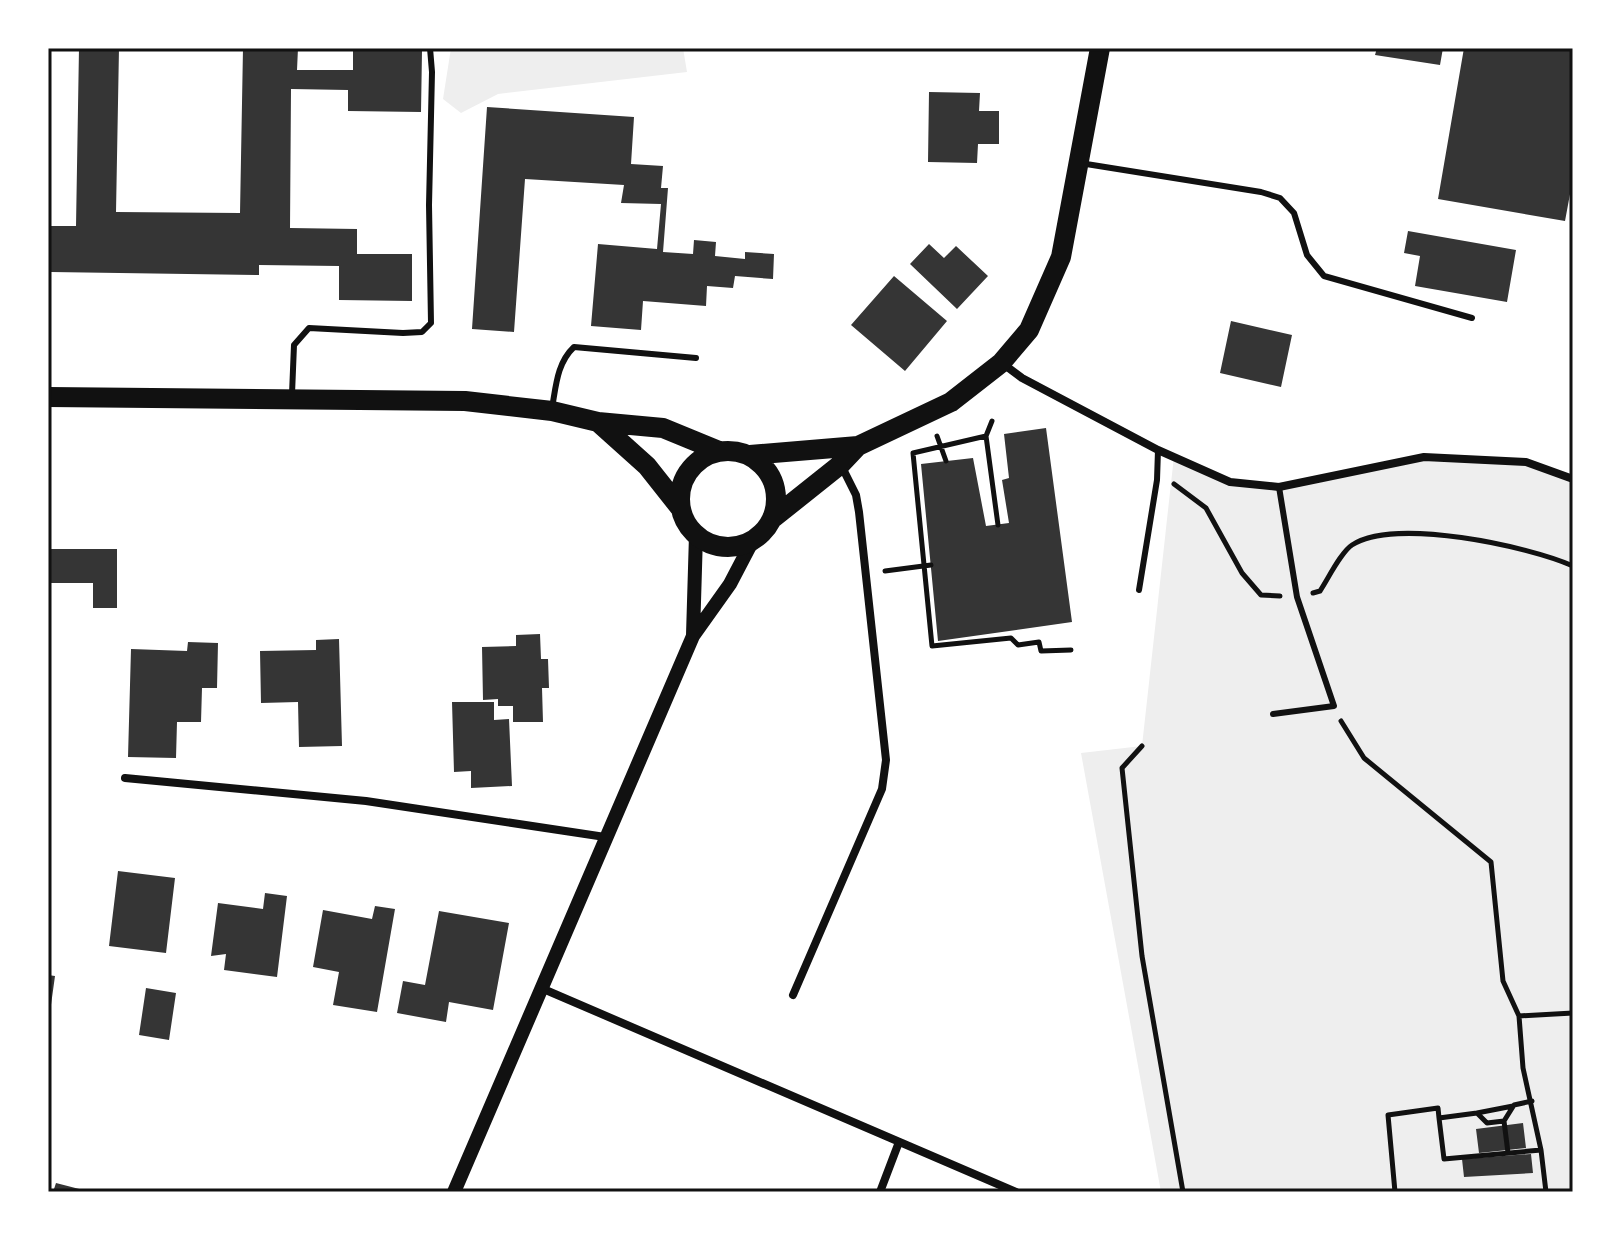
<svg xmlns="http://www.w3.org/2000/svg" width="1621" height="1240" viewBox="0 0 1621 1240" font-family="'Asap Condensed',sans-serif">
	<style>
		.green { fill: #eee }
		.building { fill: #353535 }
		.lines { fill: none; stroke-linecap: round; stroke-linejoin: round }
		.path { stroke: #111; stroke-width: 5 }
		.service { stroke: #111; stroke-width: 6 }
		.minor { stroke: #111; stroke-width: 8 }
		.tertiary { stroke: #111; stroke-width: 14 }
		.primary { stroke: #111; stroke-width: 20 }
		.neatline { fill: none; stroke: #111; stroke-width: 3 }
	</style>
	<rect width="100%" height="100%" fill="#fff"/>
	<path class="green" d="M 451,48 L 683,48 L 687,72 L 498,94 L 461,113 L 443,99 Z
		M 1174,456 L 1230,482 L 1279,487 L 1424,457 L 1526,462 L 1573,479 L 1573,1192 L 1161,1192 L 1081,753 L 1142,746 Z"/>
	<path class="building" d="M 79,48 L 119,48 L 116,212 L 240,213 L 243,48 L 298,48 L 297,70 L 353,70 L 353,50 L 422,51 L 421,112 L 348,111 L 348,90 L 291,89 L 290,228 L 357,229 L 357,254 L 412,254 L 412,301 L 339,300 L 339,266 L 259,265 L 259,275 L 51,272 L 51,226 L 76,226 Z
		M 1377,48 L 1443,48 L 1440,65 L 1375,55 Z
		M 1464,48 L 1573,48 L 1573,178 L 1565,221 L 1438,199 Z
		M 929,92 L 980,93 L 979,111 L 999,111 L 999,144 L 978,144 L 977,163 L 928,162 Z
		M 487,107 L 634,117 L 631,164 L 663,166 L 661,188 L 668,188 L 663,252 L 693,254 L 694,240 L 716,242 L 715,256 L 745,259 L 745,252 L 774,254 L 773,279 L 735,276 L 733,288 L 707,286 L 706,306 L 643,301 L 641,330 L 591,326 L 598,244 L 657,249 L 661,204 L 621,203 L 624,185 L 525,179 L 514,332 L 472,329 Z
		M 1408,231 L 1516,250 L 1507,302 L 1415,286 L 1420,256 L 1404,253 Z
		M 929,244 L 944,258 L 956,246 L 988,276 L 957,309 L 910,264 Z
		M 894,276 L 947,321 L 905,371 L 851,325 Z
		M 1231,321 L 1292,335 L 1281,387 L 1220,373 Z
		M 1046,428 L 1072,622 L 938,641 L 921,464 L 973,458 L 986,526 L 1009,523 L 1002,480 L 1009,478 L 1004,434 Z
		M 48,549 L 117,549 L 117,608 L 93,608 L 93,583 L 48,583 Z
		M 540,634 L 541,659 L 548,659 L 549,688 L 542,688 L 543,722 L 513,722 L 513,706 L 498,706 L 498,699 L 483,700 L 482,647 L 516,646 L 516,635 Z
		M 339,639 L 342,746 L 299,747 L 298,702 L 261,703 L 260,651 L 316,650 L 316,640 Z
		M 188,642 L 218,643 L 217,688 L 202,688 L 201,722 L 177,722 L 176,758 L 128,757 L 131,649 L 187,651 Z
		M 452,702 L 494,702 L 494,720 L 509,719 L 512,786 L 471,788 L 471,771 L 454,772 Z
		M 118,871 L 175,878 L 166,953 L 109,946 Z
		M 265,893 L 287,896 L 277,977 L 224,970 L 226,954 L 211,956 L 218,903 L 263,909 Z
		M 375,906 L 395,909 L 377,1012 L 333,1005 L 339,972 L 313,967 L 323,910 L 372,919 Z
		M 439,911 L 509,923 L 493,1010 L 449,1002 L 446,1022 L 397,1013 L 403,981 L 425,985 Z
		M 48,975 L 55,976 L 50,1012 L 48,1012 Z
		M 146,988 L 176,993 L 169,1040 L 139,1035 Z
		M 1523,1123 L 1526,1148 L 1479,1153 L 1476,1129 Z
		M 1531,1154 L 1533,1173 L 1464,1177 L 1462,1159 Z
		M 56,1183 L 87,1191 L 86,1192 L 53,1192 Z"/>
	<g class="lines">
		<path class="path" d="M 992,421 L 986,436 L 998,525
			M 937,436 L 946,461
			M 986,436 L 913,453 L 932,646 L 1011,638 L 1018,645 L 1039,642 L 1041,651 L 1071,650
			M 1174,484 L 1206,508 L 1242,573 L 1261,595 L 1280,596
			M 885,571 L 931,565
			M 1313,593 L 1320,591 C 1328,579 1341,552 1352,545 C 1394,517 1528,546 1573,566
			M 1341,721 L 1364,758 L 1491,862 L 1503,981 L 1519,1016 L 1523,1068 L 1541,1150 L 1546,1192
			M 1142,746 L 1122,768 L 1142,956 L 1183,1192
			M 1519,1016 L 1573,1013
			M 1477,1113 L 1513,1106
			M 1439,1118 L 1444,1159 L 1541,1150
			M 1504,1121 L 1508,1153
			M 1395,1192 L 1388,1115 L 1438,1108 L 1439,1118 L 1477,1113 L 1487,1123 L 1504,1121 L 1514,1105 L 1532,1101"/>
		<path class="service" d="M 1080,163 L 1261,192 L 1280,198 L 1294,213 L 1307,255 L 1324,276 L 1472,318
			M 292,394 L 294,345 L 309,328 L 403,333 L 422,332 L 431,323 L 429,205 L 432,72 L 430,48
			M 552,408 C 556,386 557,363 574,347 L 696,358
			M 1139,590 L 1157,480 L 1158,450
			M 1273,714 L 1334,706 L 1297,597 L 1279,487"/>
		<path class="minor" d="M 1002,363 L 1022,378 L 1158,450 L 1230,482 L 1279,487 L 1424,457 L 1526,462 L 1573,479
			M 125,778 L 366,801 L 605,837
			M 541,988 L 1016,1192
			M 793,995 L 882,789 L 886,760 L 859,512 L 856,495 L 842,467
			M 880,1192 L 899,1142"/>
		<path class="tertiary" d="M 693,635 L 696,535
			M 454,1192 L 693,636 L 730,584 L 753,540"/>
		<path class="primary" d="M 48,397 L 465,401 L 552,411 L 598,422 L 663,428 L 719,451
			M 598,422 L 647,466 L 681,509
			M680 499a48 48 0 1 1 96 0a48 48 0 1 1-96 0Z
			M 750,455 L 858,446 L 951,402 L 1001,363 L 1029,330 L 1061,257 L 1100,48
			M 772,519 L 841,464 L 858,446"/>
	</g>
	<rect width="1621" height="1240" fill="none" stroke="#ffffff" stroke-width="100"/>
	<rect x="50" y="50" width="1521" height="1140" class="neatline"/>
</svg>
